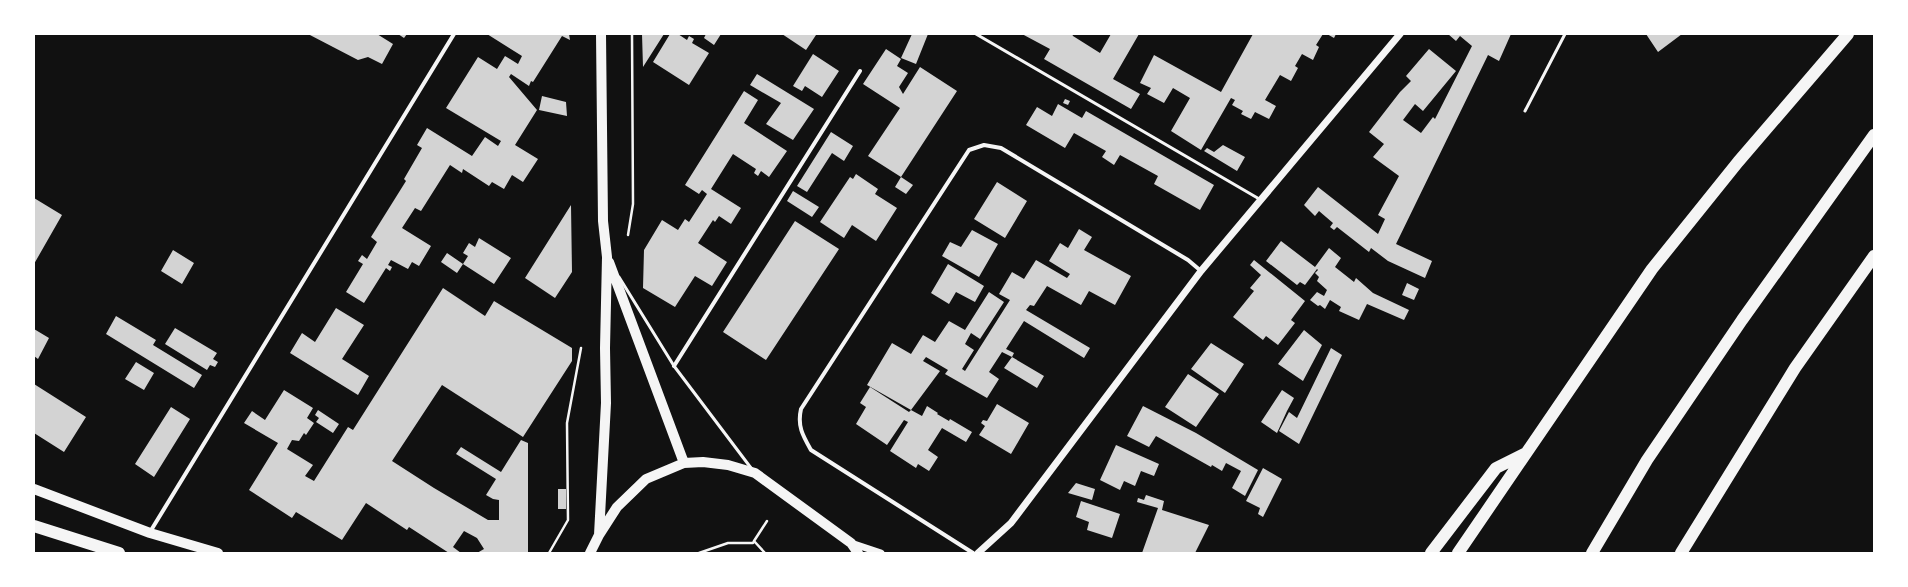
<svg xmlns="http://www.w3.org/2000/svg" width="1908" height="587" viewBox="0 0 1908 587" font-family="Signika,sans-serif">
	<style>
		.building { fill: #d3d3d3 }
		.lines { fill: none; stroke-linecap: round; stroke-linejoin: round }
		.path { stroke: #f5f5f5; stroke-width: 2.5 }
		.service { stroke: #f5f5f5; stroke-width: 3 }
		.minor { stroke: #f5f5f5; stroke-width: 4 }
		.tertiary { stroke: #f5f5f5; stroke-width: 7 }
		.primary { stroke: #f5f5f5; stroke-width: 10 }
		.motorway { stroke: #f5f5f5; stroke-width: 12 }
	</style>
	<rect width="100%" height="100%" fill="#111"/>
	<path class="building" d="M 308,34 L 377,34 L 393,44 L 382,64 L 368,57 L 358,60 Z
		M 398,34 L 407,34 L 404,38 Z
		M 487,34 L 569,34 L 570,40 L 562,36 L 533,82 L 531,81 L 529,86 L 511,74 L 509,77 L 537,110 L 515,145 L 538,159 L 523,182 L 512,175 L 504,189 L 492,182 L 489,186 L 463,169 L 462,173 L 450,165 L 421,211 L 415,208 L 402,228 L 431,246 L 419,266 L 412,262 L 408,269 L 391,260 L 388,265 L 392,267 L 390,271 L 386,268 L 364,303 L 346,292 L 363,264 L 358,261 L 362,255 L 367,259 L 377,242 L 371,237 L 406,181 L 404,179 L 422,148 L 417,145 L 427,128 L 472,156 L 485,137 L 498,146 L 501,141 L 446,108 L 478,57 L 497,69 L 505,56 L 518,64 L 522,56 Z
		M 642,34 L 664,34 L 643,67 Z
		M 670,34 L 678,34 L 687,40 L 689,36 L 694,39 L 692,43 L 709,53 L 689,85 L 653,62 Z
		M 706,34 L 721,34 L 714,45 L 704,38 Z
		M 782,34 L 814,34 L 816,35 L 806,50 Z
		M 912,34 L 928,34 L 916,64 L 901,58 Z
		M 1022,34 L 1072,34 L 1073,36 L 1100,53 L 1111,34 L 1139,34 L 1113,79 L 1140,94 L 1131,109 L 1044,59 L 1050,49 Z
		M 1253,34 L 1323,34 L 1316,45 L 1319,47 L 1313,60 L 1302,54 L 1295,66 L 1298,68 L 1291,81 L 1280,75 L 1265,100 L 1276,106 L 1269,119 L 1255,112 L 1251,119 L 1241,114 L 1243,111 L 1232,105 L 1235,100 L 1231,98 L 1201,150 L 1171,131 L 1190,98 L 1173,88 L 1164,103 L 1147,94 L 1151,88 L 1140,83 L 1154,55 L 1221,92 Z
		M 1327,34 L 1336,34 L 1334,38 Z
		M 1448,34 L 1511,34 L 1499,61 L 1488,55 L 1396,244 L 1432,261 L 1425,278 L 1388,261 L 1371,248 L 1369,252 L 1337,227 L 1334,230 L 1330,227 L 1333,223 L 1319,211 L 1315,216 L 1304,205 L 1318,187 L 1378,234 L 1385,219 L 1378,215 L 1399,176 L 1373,157 L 1384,144 L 1369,132 L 1400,92 L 1411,81 L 1406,76 L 1429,49 L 1456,71 L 1423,111 L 1415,104 L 1403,120 L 1421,133 L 1433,117 L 1435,119 L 1472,46 L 1460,36 L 1456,41 Z
		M 1646,34 L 1682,34 L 1658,52 Z
		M 886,49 L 901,59 L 897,66 L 908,73 L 899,87 L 903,94 L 920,67 L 957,91 L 901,177 L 868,156 L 900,108 L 863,84 Z
		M 813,54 L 839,71 L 822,97 L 805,86 L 802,91 L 793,86 Z
		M 757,74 L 814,109 L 793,140 L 766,124 L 781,103 L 750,85 Z
		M 744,91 L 758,100 L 744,123 L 787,151 L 769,177 L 761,171 L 758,176 L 754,173 L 756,169 L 733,154 L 711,189 L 741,208 L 731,224 L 719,216 L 715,222 L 713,220 L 698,243 L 727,262 L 712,286 L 695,276 L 675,307 L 643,288 L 644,250 L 662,220 L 678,230 L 685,219 L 689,222 L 707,194 L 702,190 L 699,194 L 685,185 Z
		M 542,96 L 566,102 L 567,116 L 539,110 Z
		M 1065,99 L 1070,101 L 1068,105 L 1063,103 Z
		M 1058,104 L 1082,118 L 1086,111 L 1214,185 L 1200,210 L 1154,184 L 1158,176 L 1120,155 L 1114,165 L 1102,157 L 1106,151 L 1074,133 L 1065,148 L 1026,125 L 1037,107 L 1052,116 Z
		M 831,132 L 853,146 L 844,161 L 832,153 L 807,192 L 797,186 Z
		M 1223,145 L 1245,157 L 1237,171 L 1204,151 L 1207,148 L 1214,152 Z
		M 856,174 L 878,189 L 875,194 L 897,208 L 876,241 L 852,225 L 844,238 L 820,222 L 850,177 L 853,179 Z
		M 901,177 L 913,185 L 906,194 L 895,187 Z
		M 997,182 L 1027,201 L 1005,238 L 974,219 Z
		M 793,191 L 819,207 L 812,217 L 787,201 Z
		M 34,198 L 62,215 L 34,264 Z
		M 571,205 L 572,272 L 555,298 L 525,278 Z
		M 795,221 L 839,249 L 766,360 L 723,332 Z
		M 1079,229 L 1092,237 L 1084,250 L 1131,276 L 1115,305 L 1089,291 L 1081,305 L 1047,286 L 1034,306 L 1030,305 L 1026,310 L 1090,348 L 1084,358 L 1024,321 L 1006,349 L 1014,353 L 1012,357 L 1002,352 L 989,372 L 999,379 L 987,398 L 945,374 L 948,370 L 926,357 L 923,361 L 940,371 L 911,410 L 867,385 L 892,343 L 911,354 L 923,335 L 935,342 L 949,321 L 965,330 L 989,292 L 1004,302 L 980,339 L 971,333 L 965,344 L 974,350 L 962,369 L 965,371 L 1010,300 L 999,294 L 1012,272 L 1024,279 L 1036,260 L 1067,278 L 1070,274 L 1049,261 L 1060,243 L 1068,248 Z
		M 972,230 L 998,244 L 979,277 L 942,256 L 950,242 L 961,247 Z
		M 479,238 L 511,258 L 494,284 L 463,264 L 468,256 L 463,253 L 469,243 L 475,247 Z
		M 1281,241 L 1315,267 L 1329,248 L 1341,258 L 1335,267 L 1354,282 L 1356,278 L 1373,293 L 1409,310 L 1404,320 L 1367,304 L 1359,320 L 1339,311 L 1341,307 L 1330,300 L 1325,309 L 1320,305 L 1318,306 L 1310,300 L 1317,292 L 1324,296 L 1327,290 L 1317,281 L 1319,277 L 1315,273 L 1318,270 L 1317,269 L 1305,285 L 1300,282 L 1297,285 L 1266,261 Z
		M 173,250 L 194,263 L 182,284 L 161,271 Z
		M 447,253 L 463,264 L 457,273 L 441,262 Z
		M 1254,260 L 1305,301 L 1291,320 L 1295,323 L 1278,345 L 1266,336 L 1263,340 L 1233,317 L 1254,291 L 1250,288 L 1261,275 L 1250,265 Z
		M 948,264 L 984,286 L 975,302 L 956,292 L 949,304 L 931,293 Z
		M 1407,283 L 1419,289 L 1414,300 L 1402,295 Z
		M 443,288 L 485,316 L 494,301 L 572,348 L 572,361 L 523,437 L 442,385 L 392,461 L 434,488 L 488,520 L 499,520 L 499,500 L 493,499 L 486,495 L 496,479 L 456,454 L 461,447 L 501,472 L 521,440 L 528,443 L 528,553 L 477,553 L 484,549 L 477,538 L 464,531 L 453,547 L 461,553 L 449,553 L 409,527 L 407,530 L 366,503 L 342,540 L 296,512 L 292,518 L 249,490 L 278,443 L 244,423 L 252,411 L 265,420 L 284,390 L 313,408 L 307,418 L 314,423 L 306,435 L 304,433 L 299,441 L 292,440 L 287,449 L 313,465 L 305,476 L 314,481 L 348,427 L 353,430 Z
		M 336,308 L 364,325 L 342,359 L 369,376 L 358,395 L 290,353 L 302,333 L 315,342 Z
		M 116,316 L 156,340 L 153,345 L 202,375 L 194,388 L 106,334 Z
		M 175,328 L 217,353 L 213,359 L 218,362 L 215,367 L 210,365 L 207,370 L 165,344 Z
		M 34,329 L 49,338 L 38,359 L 34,356 Z
		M 1304,330 L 1322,345 L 1303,381 L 1278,364 Z
		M 1211,343 L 1244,364 L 1225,393 L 1191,369 Z
		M 1331,348 L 1342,355 L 1299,444 L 1279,431 L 1289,412 L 1297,418 Z
		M 1012,357 L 1044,376 L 1037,388 L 1004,368 Z
		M 136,362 L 154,373 L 144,390 L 125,379 Z
		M 1188,374 L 1219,394 L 1196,427 L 1165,407 Z
		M 34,384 L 86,417 L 64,452 L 34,433 Z
		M 870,387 L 909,412 L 911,410 L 922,416 L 927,406 L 938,413 L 937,414 L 949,421 L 950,419 L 972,432 L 966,442 L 942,428 L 928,450 L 938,457 L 929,471 L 918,464 L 916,468 L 890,451 L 908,422 L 904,420 L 887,445 L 856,424 L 866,407 L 860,403 Z
		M 1282,390 L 1294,398 L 1287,411 L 1277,433 L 1261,422 Z
		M 997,404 L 1029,423 L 1011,454 L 979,435 L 985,426 L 981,423 L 983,420 L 987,421 Z
		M 1143,406 L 1196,433 L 1258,470 L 1245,496 L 1232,488 L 1241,471 L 1226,463 L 1222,471 L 1212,465 L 1211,467 L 1156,436 L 1149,447 L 1127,436 Z
		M 171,407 L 190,419 L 154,477 L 135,464 Z
		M 318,410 L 339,424 L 333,433 L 316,422 L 319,418 L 315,415 Z
		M 1116,445 L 1159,464 L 1154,476 L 1141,471 L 1135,486 L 1124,481 L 1120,490 L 1100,480 Z
		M 1263,468 L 1282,479 L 1263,517 L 1258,514 L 1260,508 L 1246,501 Z
		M 1076,483 L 1095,489 L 1092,500 L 1068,493 Z
		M 558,489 L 566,489 L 566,509 L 558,509 Z
		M 1146,495 L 1164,501 L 1162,510 L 1209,525 L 1195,553 L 1142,553 L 1158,508 L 1137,502 L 1138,498 L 1144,500 Z
		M 1081,501 L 1120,514 L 1112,538 L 1087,530 L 1089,522 L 1076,517 Z"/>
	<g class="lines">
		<path class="path" d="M 628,235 L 633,204 L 632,34
			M 754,541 L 767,521
			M 549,553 L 568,520 L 567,423 L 581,348
			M 699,553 L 728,543 L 753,543 L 754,541 L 765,553"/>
		<path class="service" d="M 976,34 L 1261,200
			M 1525,111 L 1565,34
			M 619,277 L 674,366 L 751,468"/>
		<path class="minor" d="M 674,366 L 860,71
			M 150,532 L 454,34
			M 973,553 L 811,450 C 803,436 797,426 801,409 L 969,150 L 984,145 L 1001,148 L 1188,260 L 1201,271"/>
		<path class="tertiary" d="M 851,543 L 881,553
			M 978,553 L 1011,523 L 1201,271 L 1400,34"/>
		<path class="primary" d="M 609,262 L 684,463
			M 34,489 L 150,533 L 218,553
			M 599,535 L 606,403 L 605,348 L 607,257 L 603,221 L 601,34
			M 590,553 L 599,535 L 617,507 L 646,479 L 684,463 L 703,462 L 728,465 L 755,473 L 851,543 L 858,553"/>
		<path class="motorway" d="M 34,526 L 119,553
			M 1431,553 L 1496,468 L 1526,453
			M 1458,553 L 1652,269 L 1738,162 L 1848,34
			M 1592,553 L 1647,460 L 1742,320 L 1874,135
			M 1681,553 L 1795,368 L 1874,256"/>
	</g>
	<rect width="1908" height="587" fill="none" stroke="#ffffff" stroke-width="70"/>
</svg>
